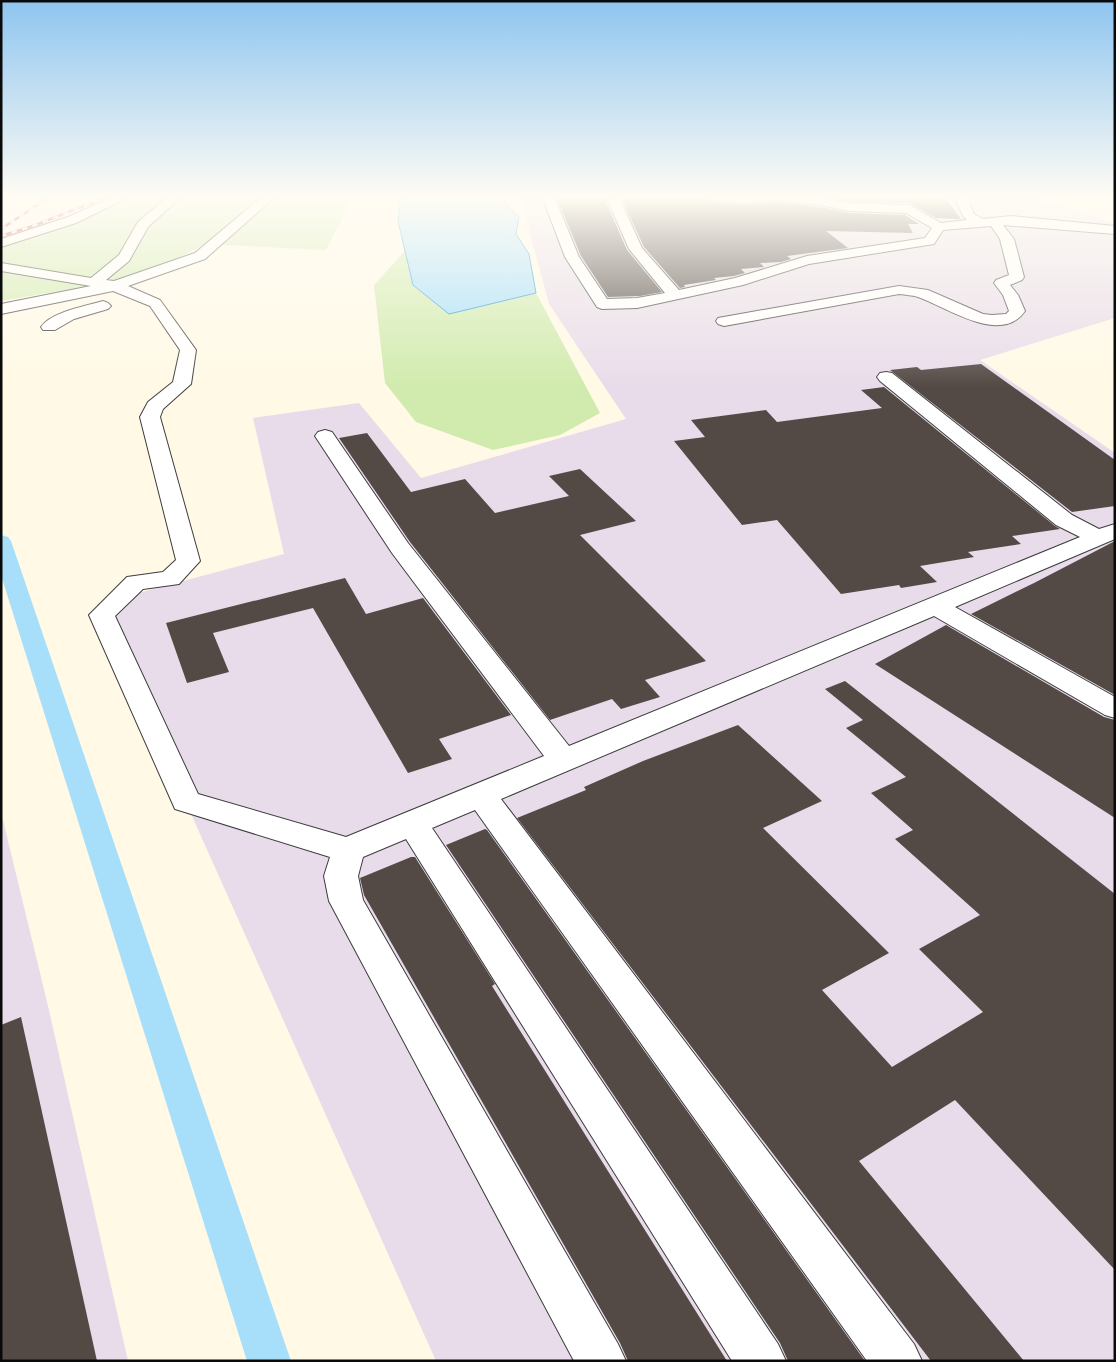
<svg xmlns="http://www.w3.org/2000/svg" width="1116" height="1362" viewBox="0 0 1116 1362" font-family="'Playfair Display',serif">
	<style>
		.industrial { fill: #e8dcea }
		.green { fill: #d1ebae }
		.water { fill: #a7dffb; stroke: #2899d7 }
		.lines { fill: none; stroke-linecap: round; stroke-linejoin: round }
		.canal { fill: #a7dffb; fill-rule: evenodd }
		.building { fill: #534a45 }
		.minor-casing { stroke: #3d3d3d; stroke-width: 2 }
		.minor { fill: #fff; fill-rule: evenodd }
		.rail-casing { stroke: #c21929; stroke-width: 2.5 }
		.rail { stroke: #fff; stroke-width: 2; stroke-dasharray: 5.5; stroke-linecap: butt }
	</style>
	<rect width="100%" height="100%" fill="#fff9e6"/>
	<path class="industrial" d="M 520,196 L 1038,196 L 1033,197 L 1115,223 L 1115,318 L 980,360 L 1115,453 L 1115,1361 L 436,1361 L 97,604 L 284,554 L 253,418 L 359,403 L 421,478 L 626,419 L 549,304 Z
		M 1,812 L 48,1006 L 128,1361 L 1,1361 Z"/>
	<path class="green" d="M 126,196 L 353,196 L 326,250 L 205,244 L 169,263 L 118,281 L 1,301 L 1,244 Z
		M 405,251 L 413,285 L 449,314 L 536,293 L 600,413 L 560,435 L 493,450 L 416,422 L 385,383 L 374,285 Z"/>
	<path class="water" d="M 401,196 L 507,196 L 504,202 L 519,217 L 516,234 L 529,254 L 536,293 L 449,314 L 413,285 L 398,221 Z"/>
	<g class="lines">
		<path class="canal" d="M 1,535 L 8,537 L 11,541 L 291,1361 L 247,1361 L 1,575 Z"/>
	</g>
	<path class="building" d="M 556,196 L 610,196 L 606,202 L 627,250 L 662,292 L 640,296 L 608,297 L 581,256 Z
		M 629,196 L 691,196 L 701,197 L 708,202 L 745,205 L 776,202 L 827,208 L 849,213 L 905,215 L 919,224 L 908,224 L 913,233 L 826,231 L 848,248 L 787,256 L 791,259 L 781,262 L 760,263 L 764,267 L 741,269 L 745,273 L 734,276 L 714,278 L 716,280 L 684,285 L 685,287 L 680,288 L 644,247 L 623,202 Z
		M 818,196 L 944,196 L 961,219 L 936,218 L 909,203 L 849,201 Z
		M 981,364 L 1115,460 L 1115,506 L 1072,512 L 890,370 L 917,367 L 921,370 Z
		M 884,387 L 1055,526 L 1060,529 L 1012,536 L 1021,544 L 968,552 L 974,557 L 920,566 L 937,582 L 901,588 L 899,585 L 841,594 L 777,520 L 742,525 L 674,441 L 705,437 L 691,420 L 766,410 L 777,422 L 882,408 L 861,390 Z
		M 367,433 L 411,492 L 465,479 L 495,513 L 569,496 L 549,476 L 580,469 L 636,521 L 580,535 L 706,661 L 645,680 L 660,697 L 621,709 L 612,699 L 550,720 L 410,542 L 339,438 Z
		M 1115,541 L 1115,695 L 971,614 L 1034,583 Z
		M 345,578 L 366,614 L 423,598 L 511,715 L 439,739 L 452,759 L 408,773 L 313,608 L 213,633 L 229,672 L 187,683 L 166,623 Z
		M 946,625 L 1104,717 L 1115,720 L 1115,818 L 875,664 Z
		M 845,681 L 1115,894 L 1115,1270 L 955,1100 L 859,1161 L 1024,1361 L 931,1361 L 517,818 L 586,790 L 584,787 L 643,761 L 738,725 L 822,801 L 763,828 L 889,953 L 822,990 L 892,1067 L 983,1012 L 919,949 L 980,915 L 895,839 L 913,830 L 871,793 L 906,777 L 846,728 L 863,720 L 825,689 Z
		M 485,829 L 487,830 L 865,1361 L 788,1361 L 780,1343 L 446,845 Z
		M 411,857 L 415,857 L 495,984 L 492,986 L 727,1361 L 628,1361 L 620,1343 L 364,895 L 360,878 Z
		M 21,1017 L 97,1361 L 1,1361 L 1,1025 Z"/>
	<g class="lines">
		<defs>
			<path id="minor" d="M 115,196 L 131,196 L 76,223 L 1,247 L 1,239 L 68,217 Z
				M 169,196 L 182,196 L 148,227 L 129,261 L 106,280 L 114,281 L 195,253 L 263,196 L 276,196 L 205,259 L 128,286 L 160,300 L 196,350 L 191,384 L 163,409 L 160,417 L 200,561 L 179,584 L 143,589 L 115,616 L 198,794 L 346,837 L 544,756 L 392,553 L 315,436 L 318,432 L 325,430 L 332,432 L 408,543 L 569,746 L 1080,537 L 1056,525 L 880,381 L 877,377 L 880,373 L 886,372 L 892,373 L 1072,515 L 1099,529 L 1115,524 L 1115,539 L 955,607 L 1115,697 L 1115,718 L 1105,715 L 934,616 L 501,799 L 914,1344 L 922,1361 L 867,1361 L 475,810 L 432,828 L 778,1344 L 786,1361 L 732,1361 L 406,839 L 363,857 L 358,876 L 363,900 L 618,1344 L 626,1361 L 574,1361 L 329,901 L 324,876 L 330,857 L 175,809 L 89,615 L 127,577 L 163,572 L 176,560 L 140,417 L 148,402 L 173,382 L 180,350 L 150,306 L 113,291 L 1,314 L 1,304 L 91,286 L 1,271 L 1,263 L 91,278 L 119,255 L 138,222 Z
				M 542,196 L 554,196 L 579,257 L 607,299 L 637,298 L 665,293 L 629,249 L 608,201 L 613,196 L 627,196 L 621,202 L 642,248 L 679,290 L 735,278 L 807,256 L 925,238 L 932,228 L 906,213 L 849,211 L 827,206 L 776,200 L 745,203 L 708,200 L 702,196 L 805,196 L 849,203 L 909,205 L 941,223 L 967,220 L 963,216 L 954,196 L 966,196 L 974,214 L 983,219 L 1011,216 L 1115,226 L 1115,234 L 1003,225 L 1014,239 L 1024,277 L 1022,280 L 1010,285 L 1018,295 L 1025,311 C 1001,346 947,307 918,297 C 912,295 906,295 899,294 L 724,326 L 718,324 L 716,321 L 718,318 L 899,286 L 928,290 L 983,314 L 992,315 L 1006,314 L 1009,311 L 1003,295 L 994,283 L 996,280 L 1009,275 L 1000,239 L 991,226 L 943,230 L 934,244 L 809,264 L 743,285 L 637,308 L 602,309 L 597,307 L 565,257 Z
				M 103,301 L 108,303 L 111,306 L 108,309 L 74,319 L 55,330 L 43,330 L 41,327 C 51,312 86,306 103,301 Z"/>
		</defs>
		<use href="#minor" class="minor-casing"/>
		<use href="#minor" class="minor"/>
		<defs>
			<path id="rail" d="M 1,229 L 51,196
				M 1,236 L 33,226 L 109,196"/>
		</defs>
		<use href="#rail" class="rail-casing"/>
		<use href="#rail" class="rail"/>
	</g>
	<linearGradient id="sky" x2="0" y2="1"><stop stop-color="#8ec5f0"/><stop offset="0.51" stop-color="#fffcf4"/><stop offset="1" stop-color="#fffcf4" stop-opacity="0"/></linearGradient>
	<rect width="1116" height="387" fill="url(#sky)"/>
	<rect width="1116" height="1362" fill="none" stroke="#0a0a0a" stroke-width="5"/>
</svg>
